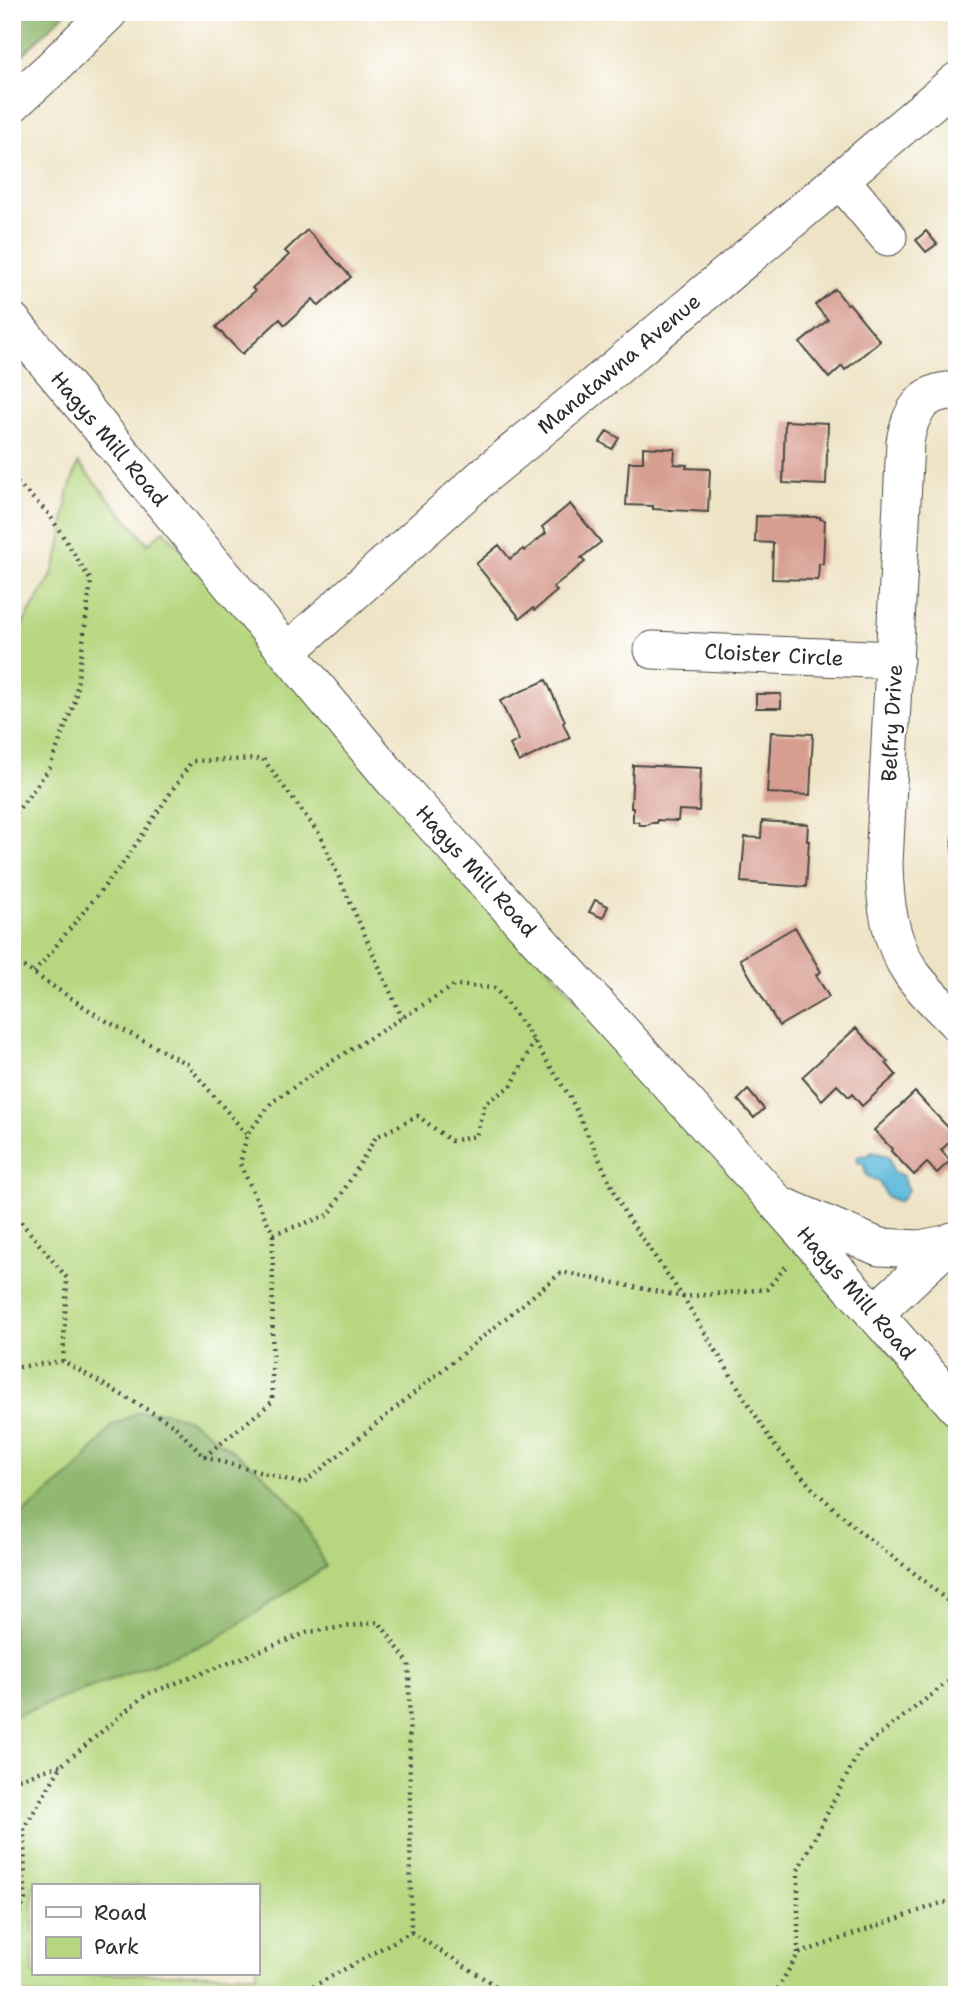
<svg xmlns="http://www.w3.org/2000/svg" width="969" height="2007" viewBox="0 0 969 2007" font-family="'Shantell Sans',sans-serif">
	<style>
		.green { fill: #b6d77f; stroke: #708155; stroke-width: 2; fill-rule: evenodd }
		.forest { fill: #90b86e; stroke: #5e724c; stroke-width: 2 }
		.water { fill: #5cb9da; stroke: #447282; stroke-width: 2 }
		.building { fill: #d79d90 }
		.lines { fill: none; stroke-linecap: round; stroke-linejoin: round }
		.minor-casing { stroke: #484742; stroke-width: 39 }
		.path { stroke: #484742; stroke-width: 4.5; stroke-dasharray: 2 5; stroke-linecap: butt }
		.minor { stroke: #fff; stroke-width: 37 }
		.labels { text-anchor: middle; stroke-width: 5; stroke-linejoin: round; paint-order: stroke }
		.street-label { font-size: 21px; fill: #2b2b2b; stroke: #fff }
	</style>
	<rect width="100%" height="100%" fill="#fff"/>
	<filter id="ink" filterUnits="userSpaceOnUse"><feTurbulence type="fractalNoise" baseFrequency=".0143" numOctaves="2"/><feDisplacementMap in="SourceGraphic" scale="14" xChannelSelector="R" yChannelSelector="G"/><feConvolveMatrix kernelMatrix="1 2 1 2 8 2 1 2 1" color-interpolation-filters="sRGB"/></filter>
	<filter id="wash" filterUnits="userSpaceOnUse"><feTurbulence type="fractalNoise" baseFrequency=".00686" numOctaves="4" result="noise"/><feDisplacementMap in="SourceGraphic" scale="28" xChannelSelector="R" yChannelSelector="G"/><feGaussianBlur stdDeviation="1.57" result="paint"/><feColorMatrix in="noise" values="0 0 0 0 0 0 0 0 0 0 0 0 0 0 0 0 0 1.4 0 .05"/><feComposite in="paint" operator="in"/></filter>
	<g filter="url(#wash)">
		<rect width="100%" height="100%" fill="#eee3c5"/>
		<path class="green" d="M 78,463 L 148,544 L 164,530 L 755,1202 L 957,1427 L 957,1995 L 12,1995 L 12,642 L 51,577 L 60,549 L 68,494 ZM 33,1886 L 257,1886 L 257,1974 L 33,1974 Z"/>
		<path class="forest" d="M 12,12 L 66,12 L 12,65 Z
			M 139,1412 L 166,1412 L 192,1421 L 262,1473 L 303,1515 L 325,1567 L 213,1641 L 12,1717 L 12,1523 L 78,1468 L 112,1426 Z"/>
		<path class="water" d="M 872,1152 L 889,1156 L 893,1172 L 904,1176 L 904,1182 L 908,1190 L 903,1198 L 898,1202 L 886,1196 L 879,1182 L 866,1175 L 864,1164 L 859,1164 L 857,1159 L 859,1155 L 867,1156 Z"/>
		<g id="blocks">
			<path class="building" d="M 307,230 L 351,277 L 319,306 L 313,299 L 285,325 L 280,319 L 242,354 L 216,327 L 255,291 L 252,288 L 289,255 L 285,251 Z
				M 926,231 L 937,244 L 926,252 L 916,240 Z
				M 835,289 L 847,304 L 849,303 L 880,341 L 845,370 L 842,366 L 829,378 L 800,343 L 828,320 L 815,305 Z
				M 785,421 L 828,423 L 826,485 L 783,483 Z
				M 607,431 L 619,438 L 612,449 L 600,442 Z
				M 643,447 L 675,449 L 674,464 L 687,465 L 686,468 L 710,469 L 708,512 L 653,509 L 653,506 L 626,505 L 629,462 L 643,462 Z
				M 570,504 L 601,542 L 581,558 L 585,562 L 553,587 L 557,591 L 535,610 L 533,608 L 520,618 L 476,564 L 499,545 L 510,559 L 523,549 L 524,551 L 546,533 L 542,527 Z
				M 756,516 L 820,517 L 820,519 L 825,520 L 823,564 L 819,564 L 818,580 L 772,579 L 773,543 L 755,542 Z
				M 546,680 L 565,721 L 563,723 L 570,738 L 519,762 L 510,745 L 519,740 L 500,701 Z
				M 756,694 L 781,694 L 781,708 L 756,708 Z
				M 771,732 L 813,734 L 810,795 L 767,793 Z
				M 633,765 L 701,768 L 699,811 L 679,810 L 678,821 L 657,820 L 657,823 L 650,823 L 648,825 L 640,825 L 638,822 L 633,822 L 633,808 L 631,808 Z
				M 955,806 L 957,806 L 957,851 L 952,851 Z
				M 762,821 L 808,824 L 807,841 L 809,841 L 806,887 L 741,882 L 745,837 L 761,838 Z
				M 595,900 L 608,906 L 603,918 L 589,912 Z
				M 795,927 L 821,972 L 816,975 L 829,997 L 779,1026 L 740,959 Z
				M 856,1028 L 888,1062 L 886,1063 L 896,1075 L 862,1106 L 852,1094 L 849,1097 L 837,1085 L 822,1100 L 802,1077 Z
				M 748,1090 L 764,1109 L 754,1118 L 738,1100 Z
				M 915,1092 L 956,1136 L 941,1150 L 950,1161 L 937,1173 L 927,1163 L 914,1175 L 891,1151 L 892,1149 L 874,1130 Z"/>
		</g>
	</g>
	<g filter="url(#ink)">
		<use href="#blocks" fill-opacity="0" stroke="#484742" stroke-width="2"/>
		<g class="lines">
			<defs>
				<path id="minor" d="M 12,104 L 52,68 L 109,12
					M 840,179 L 888,237
					M 12,321 L 394,781 L 762,1186 L 957,1407
					M 957,391 C 923,389 910,412 905,442 L 884,864 C 885,903 889,941 912,974 C 925,992 942,1007 957,1023
					M 653,650 L 895,660
					M 287,652 L 486,474 L 613,370 L 957,81
					M 788,1208 L 879,1247 L 920,1249 L 950,1243
					M 874,1314 L 952,1241"/>
			</defs>
			<use href="#minor" class="minor-casing"/>
			<path class="path" d="M 12,478 L 49,514 L 91,581 L 75,701 L 49,769 L 12,818
				M 12,959 L 101,1018 L 187,1064 L 247,1135
				M 34,973 L 124,862 L 192,761 L 263,759 L 320,835 L 402,1018
				M 534,1041 L 512,1085 L 485,1103 L 476,1136 L 451,1141 L 418,1116 L 376,1137 L 329,1215 L 273,1234 L 240,1164 L 247,1135 L 272,1102 L 326,1065 L 455,985 L 495,988 L 526,1029 L 570,1097 L 624,1212 L 683,1297 L 773,1444 L 813,1489 L 859,1531 L 922,1579 L 957,1609
				M 12,1211 L 67,1278 L 63,1361
				M 12,1368 L 63,1361 L 174,1425 L 204,1457 L 272,1402 L 273,1234
				M 204,1457 L 303,1484 L 562,1272 L 683,1297 L 767,1289 L 788,1264
				M 12,1781 L 61,1765
				M 411,1932 L 510,1995
				M 12,1933 L 25,1899 L 24,1828 L 62,1765 L 145,1695 L 309,1632 L 379,1622 L 409,1664 L 411,1932 L 298,1995
				M 798,1954 L 798,1870 L 860,1750 L 957,1675
				M 774,1995 L 798,1954 L 944,1902 L 957,1905"/>
			<use href="#minor" class="minor"/>
		</g>
	</g>
	<g class="labels">
		<g class="street-label">
			<text transform="translate(619 364) rotate(-40)" y="7">Manatawna Avenue</text>
			<text transform="translate(109 439) rotate(50)" y="7">Hagys Mill Road</text>
			<text transform="translate(774 655) rotate(3)" y="7">Cloister Circle</text>
			<text transform="translate(892 723) rotate(-87)" y="7">Belfry Drive</text>
			<text transform="translate(476 871) rotate(48)" y="7">Hagys Mill Road</text>
			<text transform="translate(856 1293) rotate(49)" y="7">Hagys Mill Road</text>
		</g>
	</g>
	<rect width="969" height="2007" fill="none" stroke="#fff" stroke-width="42"/>
	<rect x="32" y="1884" width="228" height="91" fill="#ffffff" stroke="#aaaaaa" stroke-width="2"/>
	<rect x="46" y="1907" width="35" height="10" fill="#ffffff" stroke="#aaaaaa" stroke-width="2"/>
	<text x="94" y="1920" font-size="21" fill="#2b2b2b">Road</text>
	<rect x="46" y="1937" width="35" height="21" fill="#b6d77f" stroke="#aaaaaa" stroke-width="2"/>
	<text x="94" y="1954" font-size="21" fill="#2b2b2b">Park</text>
</svg>
